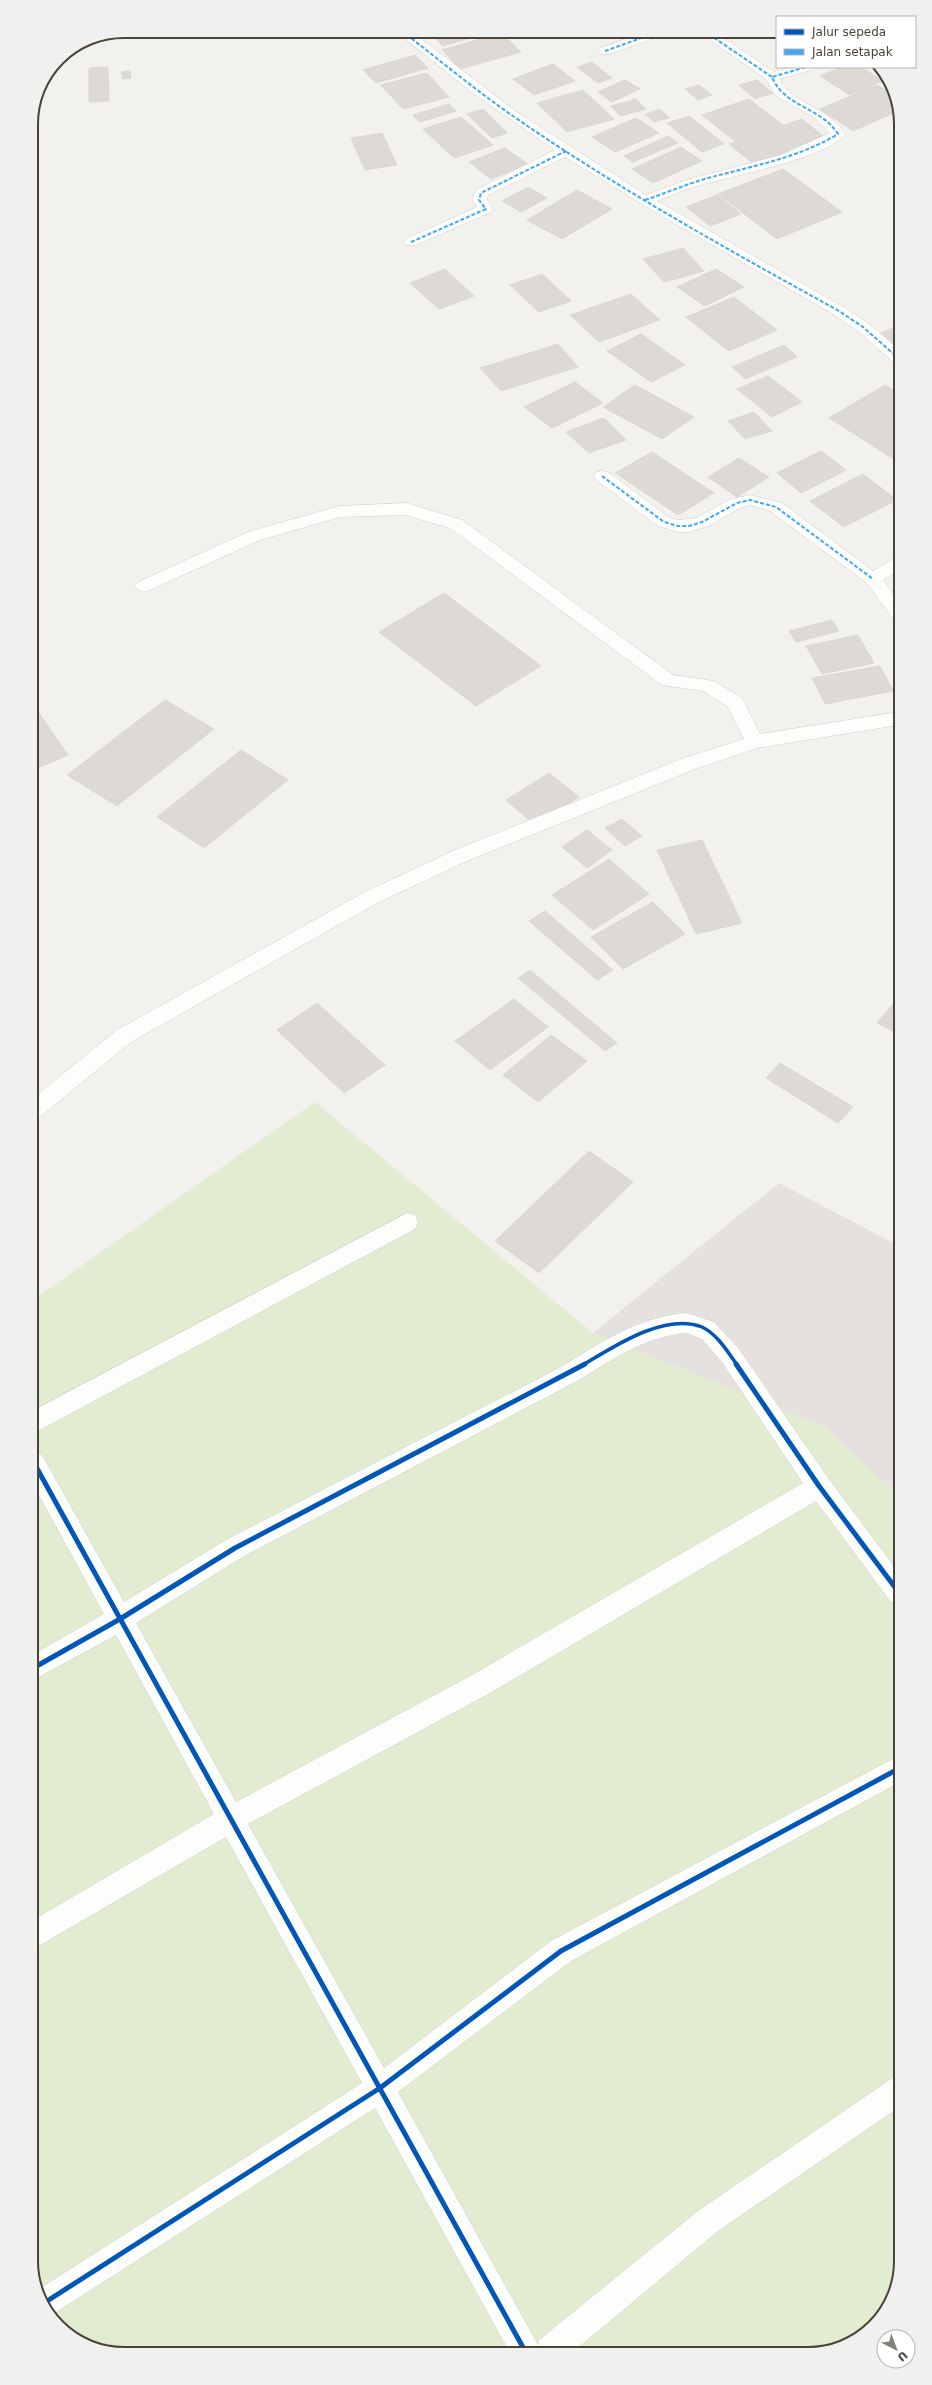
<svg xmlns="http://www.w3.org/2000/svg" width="932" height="2385" viewBox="0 0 932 2385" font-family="'DejaVu Sans',sans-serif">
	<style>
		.industrial { fill: #e5e1de }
		.green { fill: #e1ecd0 }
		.building { fill: #dddad6; stroke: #dbd8d4 }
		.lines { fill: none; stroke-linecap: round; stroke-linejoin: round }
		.minor-casing { stroke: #d1cfcb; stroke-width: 1 }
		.minor { fill: #fdfdfc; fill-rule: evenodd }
		.quiet { stroke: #3fa9f5; stroke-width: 2; stroke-dasharray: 4 2; stroke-linecap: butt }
		.cycleway-far1-casing { stroke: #fff; stroke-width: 6 }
		.cycleway-casing { stroke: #fff; stroke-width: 8 }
		.cycleway-far1 { stroke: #0057b8; stroke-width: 3.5 }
		.cycleway { stroke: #0057b8; stroke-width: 5 }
		.rim { fill: none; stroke: #494339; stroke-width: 2 }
	</style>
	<rect width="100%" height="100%" fill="#f3f1ee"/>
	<path class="industrial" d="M 779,1183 L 899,1246 L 899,1496 L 823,1426 L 593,1333 Z"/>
	<path class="green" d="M 315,1102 L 593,1333 L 823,1426 L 899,1496 L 901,2262 L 882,2318 L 838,2349 L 117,2354 L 67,2335 L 36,2291 L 34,1299 Z"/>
	<path class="building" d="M 428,31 L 493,31 L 443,46 Z
		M 502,33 L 521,52 L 460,69 L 442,50 Z
		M 415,55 L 428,68 L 376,83 L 363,70 Z
		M 592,62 L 612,78 L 598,83 L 577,67 Z
		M 553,64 L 575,81 L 534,95 L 513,79 Z
		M 108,67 L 109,101 L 89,102 L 89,68 Z
		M 842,67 L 861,67 L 883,81 L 850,95 L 820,76 Z
		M 130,71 L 131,78 L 123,79 L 121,72 Z
		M 427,73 L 449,97 L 403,109 L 381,85 Z
		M 625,80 L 640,89 L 612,102 L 598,92 Z
		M 757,80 L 773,93 L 755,99 L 739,85 Z
		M 699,85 L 712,95 L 698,100 L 685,89 Z
		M 877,85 L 896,97 L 896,112 L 853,131 L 820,109 Z
		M 583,90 L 614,119 L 567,132 L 537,103 Z
		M 636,99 L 646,109 L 620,116 L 611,106 Z
		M 749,99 L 783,125 L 736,142 L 702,115 Z
		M 449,104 L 456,111 L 420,122 L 413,115 Z
		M 483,109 L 507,133 L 492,138 L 467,114 Z
		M 660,109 L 669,118 L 654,122 L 645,114 Z
		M 689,116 L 724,144 L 702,152 L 667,123 Z
		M 461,117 L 493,145 L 454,158 L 423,129 Z
		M 636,118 L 659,133 L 615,152 L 592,137 Z
		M 802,119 L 828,140 L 755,165 L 729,144 Z
		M 382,133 L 397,165 L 365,170 L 351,138 Z
		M 668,136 L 678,143 L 633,162 L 624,156 Z
		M 681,147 L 702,161 L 653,183 L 632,169 Z
		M 505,148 L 528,164 L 491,179 L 469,162 Z
		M 783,169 L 842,212 L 777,239 L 718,194 Z
		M 528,187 L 547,198 L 521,212 L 502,201 Z
		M 577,190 L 612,209 L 562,239 L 527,220 Z
		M 717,195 L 741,214 L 710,226 L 686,207 Z
		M 683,248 L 704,271 L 664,282 L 643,259 Z
		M 445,269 L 474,296 L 439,309 L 410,283 Z
		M 716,269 L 744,287 L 705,306 L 677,287 Z
		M 542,274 L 571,301 L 539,312 L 510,285 Z
		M 631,294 L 660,320 L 599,342 L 570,315 Z
		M 734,297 L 777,330 L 729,351 L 686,317 Z
		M 897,326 L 897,349 L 877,335 Z
		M 641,334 L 685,365 L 651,382 L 607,351 Z
		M 558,344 L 578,367 L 501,391 L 480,368 Z
		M 784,345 L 797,357 L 745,379 L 732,367 Z
		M 768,376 L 802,402 L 772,417 L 737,389 Z
		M 575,382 L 603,403 L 552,428 L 524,407 Z
		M 635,385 L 694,417 L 662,439 L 603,407 Z
		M 885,385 L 897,392 L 897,461 L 829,418 Z
		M 754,412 L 772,431 L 745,439 L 728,421 Z
		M 604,418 L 626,440 L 589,453 L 566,432 Z
		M 821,451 L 846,470 L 801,493 L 777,473 Z
		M 652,452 L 714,493 L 678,515 L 615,473 Z
		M 739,458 L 769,477 L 737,497 L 708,477 Z
		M 863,474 L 897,500 L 844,527 L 810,501 Z
		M 444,593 L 541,666 L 476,706 L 379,632 Z
		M 832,620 L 839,631 L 796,642 L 789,631 Z
		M 858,635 L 874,663 L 822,674 L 806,646 Z
		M 880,666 L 893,691 L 825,704 L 812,678 Z
		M 165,700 L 214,729 L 117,806 L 67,775 Z
		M 32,703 L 68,755 L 33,770 Z
		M 241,750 L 288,780 L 204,848 L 157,817 Z
		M 549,773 L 579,797 L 535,825 L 506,800 Z
		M 622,819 L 642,836 L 625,846 L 605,828 Z
		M 587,830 L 612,850 L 587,868 L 562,847 Z
		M 702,840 L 742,923 L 696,934 L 657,850 Z
		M 609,859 L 649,894 L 593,930 L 552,895 Z
		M 653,902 L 685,934 L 623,969 L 591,937 Z
		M 545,911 L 613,970 L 597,980 L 529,921 Z
		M 530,970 L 617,1043 L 605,1051 L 518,978 Z
		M 514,999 L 548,1027 L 490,1070 L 455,1041 Z
		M 896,1000 L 898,1001 L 898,1034 L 877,1023 Z
		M 317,1003 L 385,1065 L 344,1093 L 277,1030 Z
		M 551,1035 L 587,1061 L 538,1102 L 503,1075 Z
		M 780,1063 L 853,1107 L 838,1123 L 766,1078 Z
		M 589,1151 L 633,1182 L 539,1273 L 495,1241 Z"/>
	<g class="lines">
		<defs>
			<path id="minor" d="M 395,31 L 411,31 L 515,111 L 646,195 L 686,180 L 781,155 L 830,133 L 815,118 L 776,96 L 766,79 L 697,31 L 713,31 L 774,72 L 791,67 L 813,67 L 811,70 L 780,79 C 790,104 827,105 845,134 C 829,158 727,177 697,186 C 683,190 670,196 657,201 L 845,308 L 869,324 L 897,348 L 897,362 L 891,360 L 857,330 L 833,314 L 667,219 L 565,157 L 488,195 L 487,200 L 493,209 L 491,212 L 416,245 L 406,245 L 403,242 L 406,239 L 477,207 L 472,200 L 476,190 L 555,150 L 478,97 Z
				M 648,31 L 668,31 L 666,34 L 610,54 L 600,54 L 598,51 L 600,48 Z
				M 602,471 L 608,472 L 670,518 L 678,520 L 696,518 L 731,499 L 750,495 L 782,503 L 873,571 L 897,557 L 897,571 L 883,580 L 897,600 L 897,618 L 891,616 L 867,583 L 770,511 L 750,505 L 742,507 L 708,526 L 689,532 L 678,532 L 658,526 L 596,480 L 594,476 L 596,472 Z
				M 406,503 L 462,520 L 673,675 L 714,681 L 742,698 L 760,734 L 898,712 L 898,725 L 757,748 L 695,769 L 469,860 L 377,903 L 131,1042 L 41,1116 L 33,1119 L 33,1098 L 117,1030 L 363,893 L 455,850 L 681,759 L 744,739 L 728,707 L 704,691 L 662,685 L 450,528 L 405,515 L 340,517 L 260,540 L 150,590 L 144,592 L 138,590 L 135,586 L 138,582 L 248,532 L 340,506 Z
				M 407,1213 L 415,1215 L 418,1222 L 415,1229 L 34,1433 L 34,1410 Z
				M 687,1313 L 714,1322 L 738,1348 L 828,1478 L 899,1573 L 900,1605 L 891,1602 L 816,1501 L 490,1693 L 248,1824 L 384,2068 L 551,1941 L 900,1755 L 900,1782 L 571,1961 L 398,2092 L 538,2345 L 539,2340 L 698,2211 L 891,2079 L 901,2075 L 901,2106 L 718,2231 L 574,2351 L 509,2351 L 375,2108 L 53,2314 L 36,2291 L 362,2083 L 226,1837 L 35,1948 L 35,1919 L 214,1814 L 116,1635 L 35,1679 L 34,1654 L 104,1614 L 34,1486 L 34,1452 L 42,1455 L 124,1602 L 226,1540 L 563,1366 C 601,1342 641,1316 687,1313 ZM 687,1333 L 702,1339 L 722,1362 L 803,1483 L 472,1675 L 236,1802 L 136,1623 L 244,1556 L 579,1380 C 613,1359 646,1336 687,1333 Z"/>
		</defs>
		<use href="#minor" class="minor-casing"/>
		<use href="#minor" class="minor"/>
		<path class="quiet" d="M 402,31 C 438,59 473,88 510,114 C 615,187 727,249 839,311 L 863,327 L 897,357
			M 704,31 L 772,77
			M 605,51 L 661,31
			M 645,200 C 666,193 687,184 708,178 C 753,166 798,158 838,134 C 821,107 784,107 772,77 L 806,67
			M 411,242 L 486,209 L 479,200 L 481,193 L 566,151
			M 602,476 L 664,522 L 678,526 L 689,526 L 702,522 L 737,503 L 750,500 L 776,507 L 873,579"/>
		<defs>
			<path id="cycleway-far1" d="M 583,1365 C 613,1347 665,1312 702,1327 C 717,1334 728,1352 737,1365"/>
			<path id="cycleway" d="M 736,1364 L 819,1486 L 900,1594
				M 34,1463 L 525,2351
				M 35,1667 L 120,1619 L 235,1548 L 585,1364
				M 44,2303 L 380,2088 L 561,1951 L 900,1768"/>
		</defs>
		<use href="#cycleway-far1" class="cycleway-far1-casing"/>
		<use href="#cycleway" class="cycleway-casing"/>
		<use href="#cycleway-far1" class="cycleway-far1"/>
		<use href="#cycleway" class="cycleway"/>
	</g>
	<path d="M0 0H932V2385H0ZM124 38H808A86 86 0 0 1 894 124V2261A86 86 0 0 1 808 2347H124A86 86 0 0 1 38 2261V124A86 86 0 0 1 124 38Z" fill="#f0f0ef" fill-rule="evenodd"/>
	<path class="rim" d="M124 38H808A86 86 0 0 1 894 124V2261A86 86 0 0 1 808 2347H124A86 86 0 0 1 38 2261V124A86 86 0 0 1 124 38Z"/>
	<rect x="776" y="16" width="140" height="52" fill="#ffffff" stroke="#b6b4b0"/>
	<rect x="784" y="29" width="20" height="6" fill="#0057b8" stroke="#b6b4b0"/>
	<text x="812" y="36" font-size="12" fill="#494339">Jalur sepeda</text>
	<rect x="784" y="49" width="20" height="6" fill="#3fa9f5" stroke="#b6b4b0"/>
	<text x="812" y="56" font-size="12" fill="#494339">Jalan setapak</text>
	<g transform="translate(896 2349) rotate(138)"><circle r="19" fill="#ffffff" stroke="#b6b4b0"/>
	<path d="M0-3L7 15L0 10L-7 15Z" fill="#848078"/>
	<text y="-6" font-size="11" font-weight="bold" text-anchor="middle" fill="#494339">U</text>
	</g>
</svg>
